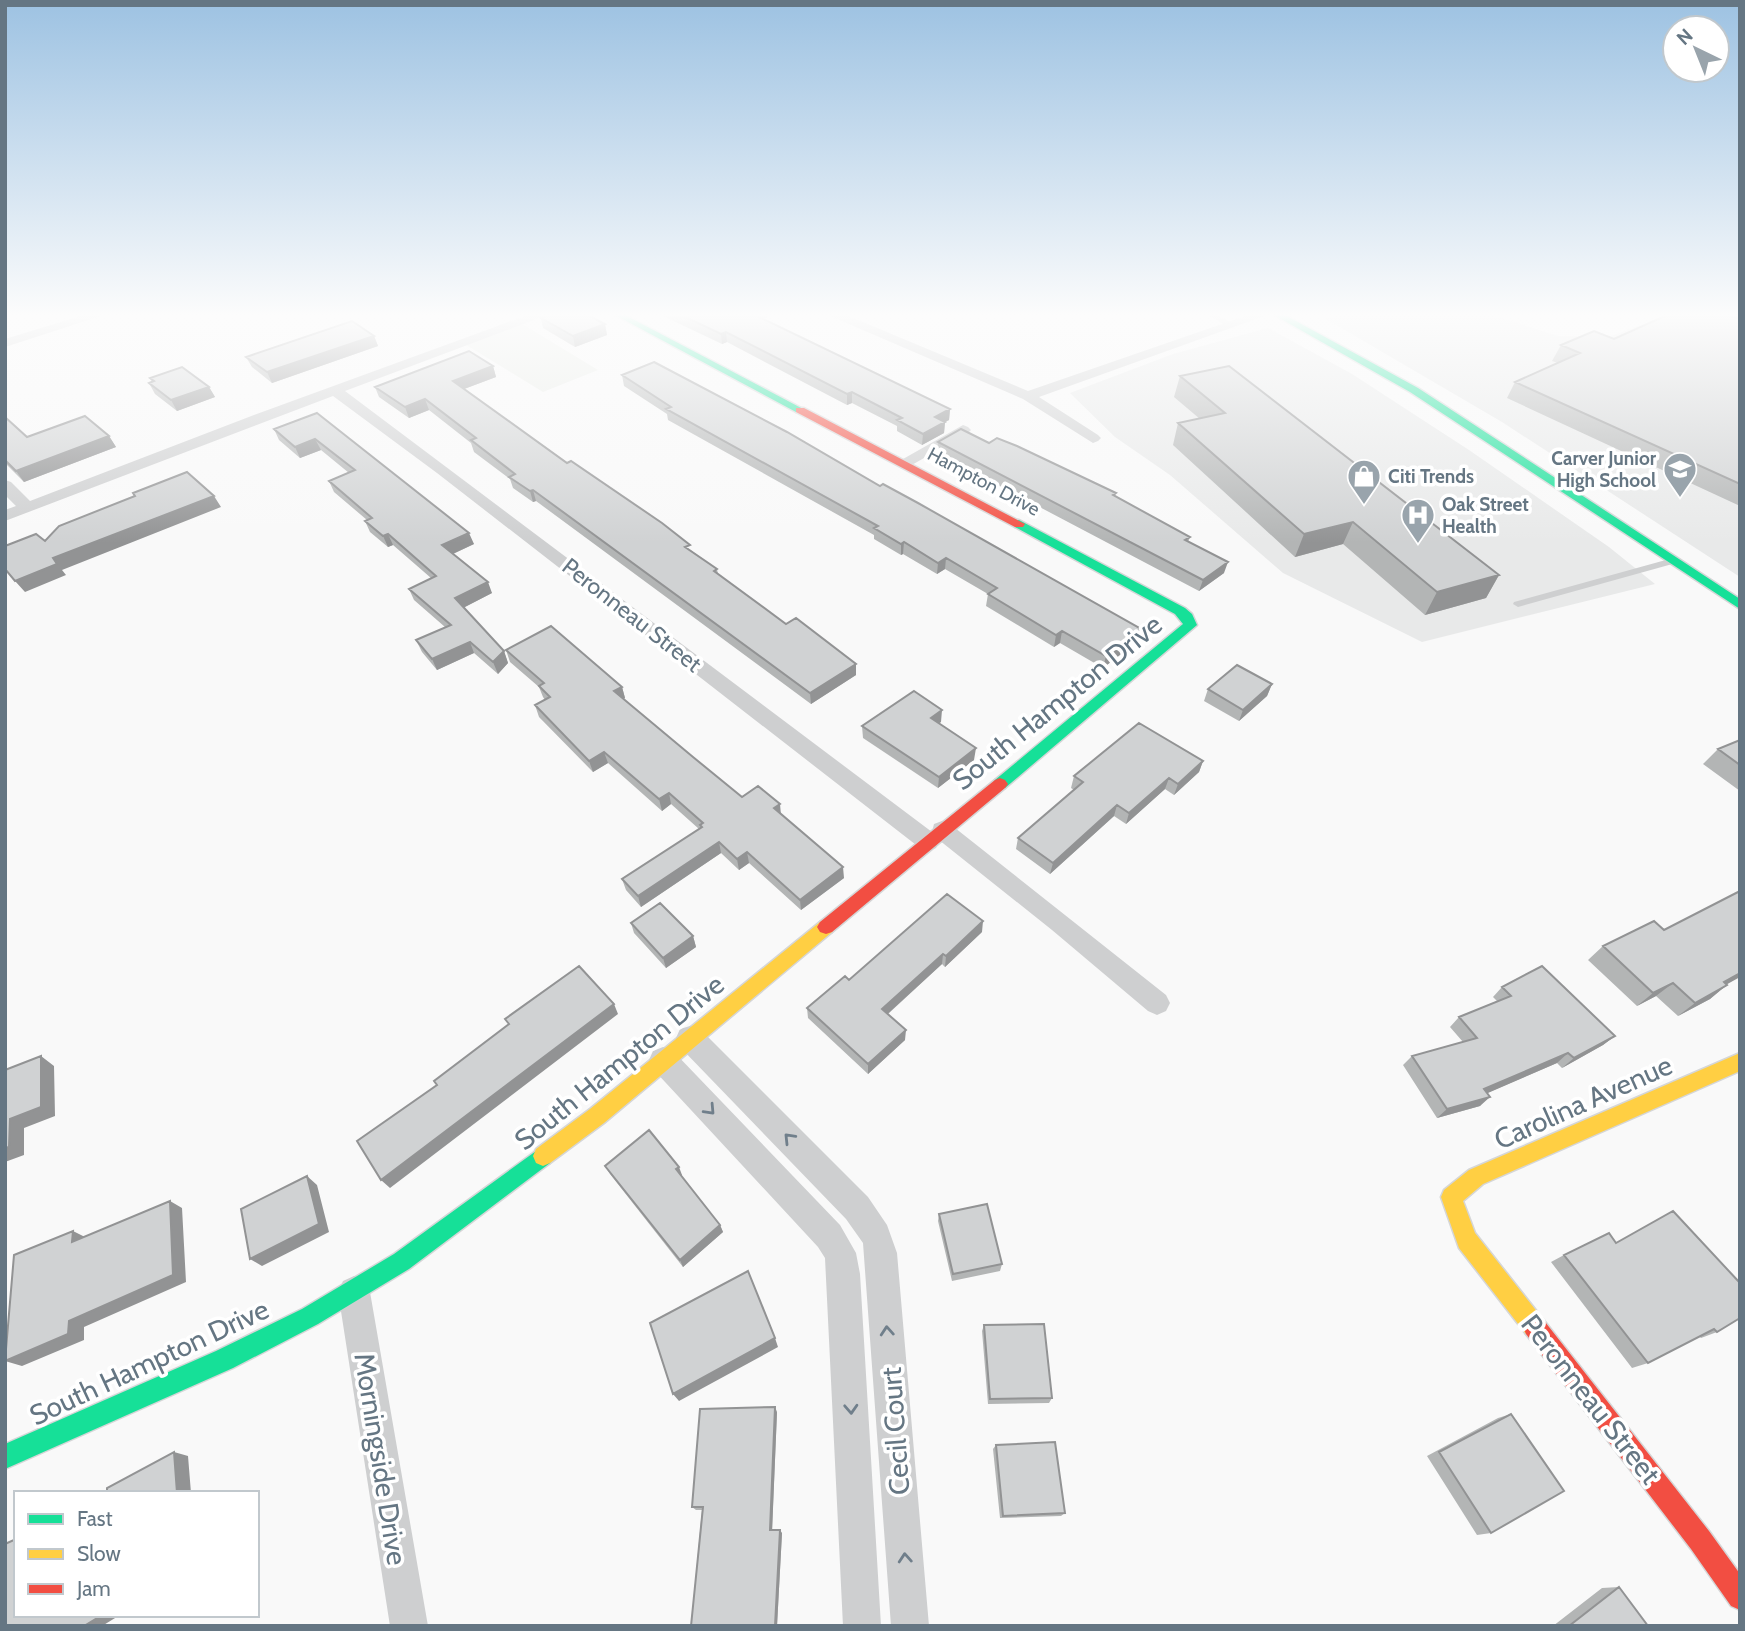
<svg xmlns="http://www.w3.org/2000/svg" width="1745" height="1631" viewBox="0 0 1745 1631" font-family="Cabin,sans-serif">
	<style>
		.built { fill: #e8e9e9 }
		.green { fill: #e8ebe6 }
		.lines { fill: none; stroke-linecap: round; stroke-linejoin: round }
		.fast-casing { stroke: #d5d6d7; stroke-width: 3 }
		.slow-casing { stroke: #d5d6d7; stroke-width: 3 }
		.jam-casing { stroke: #d5d6d7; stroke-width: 3 }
		.lane { fill: #cecfd0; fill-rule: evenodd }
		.street { fill: #cecfd0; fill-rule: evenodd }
		.fast { fill: #16e098; fill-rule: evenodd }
		.slow { fill: #ffcf43; fill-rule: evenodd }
		.jam { fill: #f24e42; fill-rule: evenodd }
		.wall { fill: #b3b5b5 }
		.shaded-wall { fill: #929394 }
		.building { fill: #d0d2d3; stroke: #929394; stroke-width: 2 }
		.oneway { stroke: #707f8b }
		.labels { text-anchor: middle; stroke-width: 7; stroke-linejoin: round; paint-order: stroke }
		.far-poi-label { font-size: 19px; font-weight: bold; fill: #657683; stroke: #fff; text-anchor: start }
		.far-street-label { font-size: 19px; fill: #657683; stroke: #fff }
		.street-label { font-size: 23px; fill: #657683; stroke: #fff }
		.near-street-label { font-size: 28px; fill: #657683; stroke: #fff }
	</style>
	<rect width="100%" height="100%" fill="#f9f9f9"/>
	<path class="built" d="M 1339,315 L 1492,315 L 1558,336 L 1608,337 L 1668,315 L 1709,315 L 1740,319 L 1740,577 L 1502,422 L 1326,319 Z
		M 1268,328 L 1352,374 L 1469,450 L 1609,547 L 1655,584 L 1422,642 L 1283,573 L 1170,475 L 1115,437 L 1070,393 L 1173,354 Z"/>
	<path class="green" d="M 519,322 L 598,370 L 543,392 L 463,343 Z"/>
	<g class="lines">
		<defs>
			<path id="fast" d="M 615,315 L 625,315 L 805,410 L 796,412 Z
				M 1274,315 L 1285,315 L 1418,388 L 1740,599 L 1740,609 L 1410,392 Z
				M 1019,520 L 1185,608 L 1192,614 L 1197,625 L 1005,788 L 995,788 L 992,784 L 995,780 L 1183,624 L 1175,614 L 1015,527 L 1015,521 Z
				M 543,1146 L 550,1149 L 553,1156 L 550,1163 L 409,1269 L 318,1324 L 233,1368 L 5,1469 L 5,1444 L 216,1351 L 302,1309 L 394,1254 Z"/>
			<path id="slow" d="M 826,920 L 832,922 L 835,927 L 832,932 L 604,1123 L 550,1163 L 543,1166 L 536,1163 L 533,1156 L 536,1149 L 590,1109 L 820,922 Z
				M 1740,1053 L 1740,1071 L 1483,1184 L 1463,1201 L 1475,1233 L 1542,1318 L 1545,1326 L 1542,1334 L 1534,1337 L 1526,1334 L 1459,1248 L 1441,1197 L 1444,1190 L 1469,1170 Z"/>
			<path id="jam" d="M 796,408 L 804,408 L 1025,524 L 1023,527 L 1015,527 L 796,412 Z
				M 1000,778 L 1005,780 L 1008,784 L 1005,788 L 832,932 L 826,934 L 820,932 L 817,927 L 820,922 L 995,780 Z
				M 1534,1315 L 1542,1318 L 1709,1531 L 1740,1574 L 1740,1610 L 1731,1606 L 1691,1549 L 1526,1334 L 1523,1326 L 1526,1318 Z"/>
		</defs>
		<use href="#fast" class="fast-casing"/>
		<use href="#slow" class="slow-casing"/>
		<use href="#jam" class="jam-casing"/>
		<path class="lane" d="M 1208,315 L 1217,315 L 1236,325 L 1229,327 Z
			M 1673,558 L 1676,559 L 1676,563 L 1518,607 L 1513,604 L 1514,602 Z"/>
		<path class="street" d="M 84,315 L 104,315 L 5,347 L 5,339 Z
			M 528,315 L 547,315 L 345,391 L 932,832 L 934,824 L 942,821 L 950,824 L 1166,995 L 1170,1003 L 1166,1011 L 1157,1015 L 1148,1011 L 1052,930 L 939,840 L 936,848 L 928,851 L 920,848 L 437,473 L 333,396 L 5,521 L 5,510 L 16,506 L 5,495 L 5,480 L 11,482 L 30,501 L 254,415 Z
			M 828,315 L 846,315 L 1028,391 L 1248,315 L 1267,315 L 1039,397 L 1098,435 L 1101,438 L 1098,441 L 1093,443 L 1023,399 Z
			M 963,425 L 968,427 L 971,430 L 968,433 L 910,466 L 904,468 L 896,463 Z
			M 690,1026 L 700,1029 L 868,1197 L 887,1225 L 897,1253 L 929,1626 L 891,1626 L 863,1243 L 846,1219 L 680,1047 L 676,1038 L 680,1029 Z
			M 663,1047 L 673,1051 L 840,1225 L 856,1253 L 860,1274 L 881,1626 L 843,1626 L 825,1258 L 818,1247 L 653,1069 L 649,1060 L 653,1051 Z
			M 354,1276 L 365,1281 L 370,1292 L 428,1626 L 390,1626 L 338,1292 L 343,1281 Z"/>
		<use href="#fast" class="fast"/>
		<use href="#slow" class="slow"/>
		<use href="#jam" class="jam"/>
	</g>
	<path class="wall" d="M 661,315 L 761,315 L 765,320 L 950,409 L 949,420 L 945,422 L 944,433 L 922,445 L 897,431 L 897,426 L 852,403 L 847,405 L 727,342 L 722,344 Z
		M 541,318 L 605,324 L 607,335 L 575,347 L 543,328 Z
		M 1740,319 L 1740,506 L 1507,398 L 1515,382 L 1558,363 L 1552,361 L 1561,345 L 1614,339 Z
		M 374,336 L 378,346 L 272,383 L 252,367 L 246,357 Z
		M 493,366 L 496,377 L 464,389 L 717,569 L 718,574 L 856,675 L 811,704 L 536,501 L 533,502 L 513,488 L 510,479 L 474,452 L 471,443 L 429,410 L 409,418 L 379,397 L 375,387 Z
		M 622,375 L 880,486 L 1141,629 L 1138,641 L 1103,668 L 1060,643 L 1054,647 L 986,606 L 988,594 L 945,569 L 937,574 L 903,554 L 901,555 L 874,539 L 874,535 L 668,420 L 667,414 L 624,386 Z
		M 1180,376 L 1499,575 L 1486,598 L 1425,615 L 1343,544 L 1295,557 L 1173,445 L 1178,423 L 1200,419 L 1174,397 Z
		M 150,378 L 209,387 L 215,397 L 177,411 L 155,394 L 149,383 L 152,382 Z
		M 317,413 L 474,544 L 453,554 L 492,593 L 463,608 L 504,651 L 508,663 L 498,674 L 474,653 L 437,670 L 422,652 L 416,640 L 445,627 L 414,600 L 409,589 L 431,578 L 393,545 L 388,547 L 370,532 L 365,521 L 367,520 L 334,492 L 329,481 L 349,473 L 321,450 L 300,458 L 279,440 L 274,429 Z
		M 5,417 L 27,437 L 109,436 L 116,447 L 24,482 L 5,463 Z
		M 938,442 L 989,443 L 1116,493 L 1115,496 L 1190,537 L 1188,542 L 1224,573 L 1199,591 L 937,453 Z
		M 506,650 L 622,687 L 625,698 L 623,699 L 742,797 L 781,814 L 844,878 L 801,910 L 749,863 L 739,870 L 721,853 L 641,907 L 626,890 L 622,879 L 699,829 L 671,804 L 662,811 L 608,763 L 593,772 L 539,717 L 535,705 L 545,700 L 543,697 L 539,687 L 510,662 Z
		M 1272,684 L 1267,696 L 1239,721 L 1204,701 L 1208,689 Z
		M 941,722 L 939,723 L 974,760 L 938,788 L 863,738 L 862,726 Z
		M 1740,740 L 1740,791 L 1703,764 L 1718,749 Z
		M 1203,761 L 1199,772 L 1174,795 L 1165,789 L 1126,824 L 1114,816 L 1050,874 L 1016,849 L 1018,838 L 1074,790 L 1071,788 L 1074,776 Z
		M 631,923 L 693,936 L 696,947 L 666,968 L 634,933 Z
		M 982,932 L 945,967 L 942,964 L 888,1014 L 905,1040 L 868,1074 L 808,1018 L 807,1008 L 849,980 Z
		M 1603,946 L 1726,985 L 1710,999 L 1678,1016 L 1656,996 L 1637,1006 L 1588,960 Z
		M 1502,987 L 1615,1036 L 1603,1045 L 1562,1068 L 1557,1063 L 1487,1093 L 1480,1106 L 1437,1118 L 1403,1065 L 1412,1056 L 1463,1042 L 1450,1027 L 1459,1017 L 1497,1001 L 1493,997 Z
		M 605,1166 L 682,1175 L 681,1176 L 720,1225 L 723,1232 L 683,1267 L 610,1174 Z
		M 939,1214 L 1002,1264 L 1000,1271 L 952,1281 L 938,1221 Z
		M 1616,1242 L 1717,1332 L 1701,1338 L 1699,1336 L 1648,1363 L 1632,1368 L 1551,1262 L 1564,1255 Z
		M 984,1325 L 1052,1398 L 1049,1403 L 988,1404 L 982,1331 Z
		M 777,1412 L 772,1530 L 782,1533 L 777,1626 L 691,1626 L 702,1510 L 696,1510 L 692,1507 Z
		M 1511,1414 L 1491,1533 L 1477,1535 L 1427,1456 L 1498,1418 Z
		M 996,1445 L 1065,1513 L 1061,1516 L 1000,1518 L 993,1449 Z
		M 1619,1587 L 1648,1626 L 1553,1626 L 1602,1588 Z"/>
	<path class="shaded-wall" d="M 605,324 L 607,335 L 575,347 L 573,336 Z
		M 726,332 L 727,342 L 722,344 L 721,334 Z
		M 374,336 L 378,346 L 272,383 L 267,372 Z
		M 493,366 L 496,377 L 456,392 L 453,381 Z
		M 209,387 L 215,397 L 177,411 L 171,400 Z
		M 852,392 L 852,403 L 847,405 L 847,394 Z
		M 425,399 L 429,410 L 409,418 L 405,407 Z
		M 950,409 L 949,420 L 945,422 L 944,433 L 922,445 L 923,434 L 935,417 Z
		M 109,436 L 116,447 L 24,482 L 16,471 Z
		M 315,439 L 321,450 L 300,458 L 295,447 Z
		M 533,490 L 536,501 L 533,502 L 530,491 Z
		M 214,496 L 221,507 L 62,570 L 66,575 L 25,592 L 15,581 L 53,558 Z
		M 1353,522 L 1343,544 L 1295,557 L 1304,534 Z
		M 469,533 L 474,544 L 446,557 L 442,545 Z
		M 388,534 L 393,545 L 388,547 L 383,536 Z
		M 904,542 L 903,554 L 901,555 L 901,544 Z
		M 946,558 L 945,569 L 937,574 L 938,563 Z
		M 1228,562 L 1224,573 L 1199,591 L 1203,580 Z
		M 1499,575 L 1486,598 L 1425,615 L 1437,592 Z
		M 488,582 L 492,593 L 459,610 L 455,598 Z
		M 1141,629 L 1138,641 L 1103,668 L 1106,656 Z
		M 1062,631 L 1060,643 L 1054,647 L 1056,635 Z
		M 470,642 L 474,653 L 437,670 L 432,659 Z
		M 504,651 L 508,663 L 498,674 L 493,662 Z
		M 856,664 L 856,675 L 811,704 L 810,693 Z
		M 1272,684 L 1267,696 L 1239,721 L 1243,710 Z
		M 622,687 L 625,698 L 617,703 L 614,691 Z
		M 942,710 L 941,722 L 930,729 L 931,718 Z
		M 976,748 L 974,760 L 938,788 L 939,777 Z
		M 604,752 L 608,763 L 593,772 L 589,761 Z
		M 1203,761 L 1199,772 L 1174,795 L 1178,784 Z
		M 1169,778 L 1165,789 L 1126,824 L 1129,813 Z
		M 669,793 L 671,804 L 662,811 L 659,799 Z
		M 780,804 L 781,815 L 774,808 Z
		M 1117,805 L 1114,816 L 1050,874 L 1053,863 Z
		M 719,842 L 721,853 L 641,907 L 638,896 Z
		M 747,852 L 749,863 L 739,870 L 737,859 Z
		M 843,867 L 844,878 L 801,910 L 800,900 Z
		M 983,921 L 982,932 L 945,967 L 946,956 Z
		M 693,936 L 696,947 L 666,968 L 663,958 Z
		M 943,954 L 942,964 L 882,1019 L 882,1009 Z
		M 1740,973 L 1740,977 L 1706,996 L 1724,982 Z
		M 1673,983 L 1656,996 L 1637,1006 L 1653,993 Z
		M 1727,985 L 1710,999 L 1678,1016 L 1695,1003 Z
		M 614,1004 L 618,1014 L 390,1188 L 381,1180 Z
		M 906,1030 L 905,1040 L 868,1074 L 868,1064 Z
		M 1615,1036 L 1603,1045 L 1562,1068 L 1574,1058 Z
		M 1568,1053 L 1557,1063 L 1474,1099 L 1484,1089 Z
		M 41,1056 L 54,1066 L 55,1116 L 24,1128 L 24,1155 L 5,1162 L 5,1148 L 10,1119 Z
		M 1490,1097 L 1480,1106 L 1437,1118 L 1447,1109 Z
		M 679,1167 L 682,1175 L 679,1178 L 676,1169 Z
		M 307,1176 L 317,1185 L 329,1232 L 262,1266 L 250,1259 Z
		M 170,1201 L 182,1208 L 186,1282 L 84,1327 L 84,1340 L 22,1366 L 5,1361 L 69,1321 Z
		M 720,1225 L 723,1232 L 683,1267 L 680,1260 Z
		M 73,1231 L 87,1238 L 72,1242 Z
		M 775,1338 L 778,1347 L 679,1401 L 673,1394 Z
		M 775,1407 L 777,1412 L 772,1533 L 770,1530 Z
		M 174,1452 L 188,1456 L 191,1493 L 177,1493 Z
		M 780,1530 L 782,1533 L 777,1626 L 775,1626 Z
		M 102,1615 L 120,1615 L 102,1626 L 84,1626 Z"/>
	<path class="building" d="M 549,315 L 588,315 L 605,324 L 573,336 L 541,318 Z
		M 681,315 L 761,315 L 765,317 L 761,318 L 950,409 L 935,417 L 945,422 L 923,434 L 897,420 L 902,418 L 852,392 L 847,394 L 726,332 L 721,334 Z
		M 1667,315 L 1728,315 L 1740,319 L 1740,484 L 1515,382 L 1580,353 L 1561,345 L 1594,331 L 1614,339 Z
		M 352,321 L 374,336 L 267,372 L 246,357 Z
		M 469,351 L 493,366 L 453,381 L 567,463 L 571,461 L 662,523 L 690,545 L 685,547 L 717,569 L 714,571 L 786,624 L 796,618 L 856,664 L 810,693 L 533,490 L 530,491 L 509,477 L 515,474 L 471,440 L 476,438 L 425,399 L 405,407 L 375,387 Z
		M 654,362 L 787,432 L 880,486 L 883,484 L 918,503 L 1141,629 L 1106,656 L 1062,631 L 1056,635 L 988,594 L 997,588 L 946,558 L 938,563 L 904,542 L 901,544 L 874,528 L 878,526 L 666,409 L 671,407 L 622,375 Z
		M 1229,366 L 1499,575 L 1437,592 L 1353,522 L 1304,534 L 1178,423 L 1225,413 L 1180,376 Z
		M 182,367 L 209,387 L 171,400 L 149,383 L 154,381 L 150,378 Z
		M 317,413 L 469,533 L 442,545 L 488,582 L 455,598 L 504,651 L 493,662 L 470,642 L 432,659 L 416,640 L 451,625 L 409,589 L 436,576 L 388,534 L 383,536 L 365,521 L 372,518 L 329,481 L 355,470 L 315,439 L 295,447 L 274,429 Z
		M 85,416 L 109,436 L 16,471 L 5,460 L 5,417 L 27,437 Z
		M 961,429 L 989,443 L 997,438 L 1017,446 L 1116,493 L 1113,495 L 1190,537 L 1185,540 L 1228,562 L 1203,580 L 938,442 Z
		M 187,472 L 214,496 L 53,558 L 57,564 L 15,581 L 5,569 L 5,546 L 36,534 L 45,541 L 59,526 L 135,496 L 133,493 Z
		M 551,626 L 622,687 L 614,691 L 693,757 L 742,797 L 758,786 L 780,804 L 774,808 L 843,867 L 800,900 L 747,852 L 737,859 L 719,842 L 638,896 L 622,879 L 702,827 L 700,825 L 703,823 L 669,793 L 659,799 L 604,752 L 589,761 L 535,705 L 550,697 L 539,686 L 544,683 L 506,650 Z
		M 1237,665 L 1272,684 L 1243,710 L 1208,689 Z
		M 914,691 L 942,710 L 931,718 L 976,748 L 939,777 L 862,726 Z
		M 1139,723 L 1203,761 L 1178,784 L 1169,778 L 1129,813 L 1117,805 L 1053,863 L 1018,838 L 1083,782 L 1074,776 Z
		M 1740,740 L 1740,765 L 1718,749 Z
		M 1740,891 L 1740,973 L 1724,982 L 1727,985 L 1695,1003 L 1673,983 L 1653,993 L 1603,946 L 1654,921 L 1664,930 Z
		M 947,894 L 983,921 L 946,956 L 943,954 L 882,1009 L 906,1030 L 868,1064 L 807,1008 L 845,976 L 849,980 Z
		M 660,903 L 693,936 L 663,958 L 631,923 Z
		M 579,966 L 614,1004 L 381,1180 L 357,1141 L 437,1085 L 434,1081 L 509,1024 L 505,1019 Z
		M 1542,966 L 1615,1036 L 1574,1058 L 1568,1053 L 1484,1089 L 1490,1097 L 1447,1109 L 1412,1056 L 1477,1038 L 1459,1017 L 1511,996 L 1502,987 Z
		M 41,1056 L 41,1107 L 10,1119 L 9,1147 L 5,1148 L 5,1070 Z
		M 649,1130 L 679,1167 L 676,1169 L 720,1225 L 680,1260 L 605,1166 Z
		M 307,1176 L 319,1224 L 250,1259 L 241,1209 Z
		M 170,1201 L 173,1275 L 69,1321 L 68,1334 L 5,1361 L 14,1255 L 73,1231 L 72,1242 Z
		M 987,1204 L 1002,1264 L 953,1274 L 939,1214 Z
		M 1673,1211 L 1740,1283 L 1740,1318 L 1717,1332 L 1714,1329 L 1648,1363 L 1564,1255 L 1609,1233 L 1616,1243 Z
		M 748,1271 L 775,1338 L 673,1394 L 650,1323 Z
		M 1044,1324 L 1052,1398 L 990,1399 L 984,1325 Z
		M 775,1407 L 770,1530 L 780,1530 L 775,1626 L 691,1626 L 703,1507 L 692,1507 L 700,1409 Z
		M 1511,1414 L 1564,1491 L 1491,1533 L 1439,1452 Z
		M 1055,1442 L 1065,1513 L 1003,1516 L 996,1445 Z
		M 174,1452 L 177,1493 L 107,1493 L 107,1488 Z
		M 16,1539 L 16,1615 L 102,1615 L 84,1626 L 5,1626 L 5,1544 Z
		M 1619,1587 L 1648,1626 L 1569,1626 Z"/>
	<defs><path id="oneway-chevron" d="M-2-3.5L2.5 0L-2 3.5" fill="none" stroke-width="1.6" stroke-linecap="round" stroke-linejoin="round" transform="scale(1.75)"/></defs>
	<g class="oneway">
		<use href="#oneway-chevron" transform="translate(710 1110) rotate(47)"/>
		<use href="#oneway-chevron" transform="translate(789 1138) rotate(-134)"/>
		<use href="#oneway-chevron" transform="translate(887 1331) rotate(-94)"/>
		<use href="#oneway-chevron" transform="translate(851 1409) rotate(87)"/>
		<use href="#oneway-chevron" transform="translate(905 1558) rotate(-94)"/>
	</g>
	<linearGradient id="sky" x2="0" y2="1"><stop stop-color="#9dc2e2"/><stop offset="0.58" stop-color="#fcfcfc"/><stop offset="1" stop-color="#fcfcfc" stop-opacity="0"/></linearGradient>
	<rect width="1745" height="543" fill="url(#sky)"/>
	<defs>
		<symbol id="school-pin" viewBox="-11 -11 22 30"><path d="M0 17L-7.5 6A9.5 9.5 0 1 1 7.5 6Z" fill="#99a4ac" stroke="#fff"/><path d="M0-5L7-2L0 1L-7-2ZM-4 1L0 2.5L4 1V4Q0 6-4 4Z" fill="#fff"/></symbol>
		<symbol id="shop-pin" viewBox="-11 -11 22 30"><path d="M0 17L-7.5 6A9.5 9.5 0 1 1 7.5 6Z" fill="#99a4ac" stroke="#fff"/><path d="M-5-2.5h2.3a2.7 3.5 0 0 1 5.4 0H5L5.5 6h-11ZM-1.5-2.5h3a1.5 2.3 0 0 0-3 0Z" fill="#fff"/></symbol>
		<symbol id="hospital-pin" viewBox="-11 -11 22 30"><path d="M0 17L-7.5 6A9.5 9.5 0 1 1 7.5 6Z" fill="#99a4ac" stroke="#fff"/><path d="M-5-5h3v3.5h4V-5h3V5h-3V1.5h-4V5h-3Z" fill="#fff"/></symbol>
	</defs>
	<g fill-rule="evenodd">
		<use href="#school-pin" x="1661" y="450" width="38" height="52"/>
		<use href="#shop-pin" x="1345" y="457" width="38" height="52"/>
		<use href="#hospital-pin" x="1399" y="496" width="38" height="52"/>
	</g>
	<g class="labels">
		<g class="far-poi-label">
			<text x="1656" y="465" text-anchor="end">Carver Junior<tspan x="1656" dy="22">High School</tspan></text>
			<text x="1388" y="483">Citi Trends</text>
			<text x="1442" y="511">Oak Street<tspan x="1442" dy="22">Health</tspan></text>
		</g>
		<g class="far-street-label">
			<text transform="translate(984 481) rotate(28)" y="7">Hampton Drive</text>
		</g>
		<g class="street-label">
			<text transform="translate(632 615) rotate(38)" y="8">Peronneau Street</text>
		</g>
		<g class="near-street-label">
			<text transform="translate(1057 702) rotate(-39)" y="10">South Hampton Drive</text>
			<text transform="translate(619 1062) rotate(-39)" y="10">South Hampton Drive</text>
			<text transform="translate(1583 1102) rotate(-24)" y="10">Carolina Avenue</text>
			<text transform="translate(149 1362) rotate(-25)" y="10">South Hampton Drive</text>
			<text transform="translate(1591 1399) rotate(52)" y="10">Peronneau Street</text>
			<text transform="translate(895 1431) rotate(-94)" y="10">Cecil Court</text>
			<text transform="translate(381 1459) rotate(81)" y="10">Morningside Drive</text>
		</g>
	</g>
	<rect width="1745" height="1631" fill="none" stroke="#657683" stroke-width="14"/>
	<rect x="14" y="1491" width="245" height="126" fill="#ffffff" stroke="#c1c8cd" stroke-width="2"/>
	<rect x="28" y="1514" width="35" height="10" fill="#16e098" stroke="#c1c8cd" stroke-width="2"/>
	<text x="77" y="1526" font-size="21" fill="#657683">Fast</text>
	<rect x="28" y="1549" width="35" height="10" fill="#ffcf43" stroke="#c1c8cd" stroke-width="2"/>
	<text x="77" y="1561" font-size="21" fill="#657683">Slow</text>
	<rect x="28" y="1584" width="35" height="10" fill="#f24e42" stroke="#c1c8cd" stroke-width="2"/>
	<text x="77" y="1596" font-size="21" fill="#657683">Jam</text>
	<g transform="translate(1696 49) rotate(317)"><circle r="33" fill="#ffffff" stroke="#c1c8cd" stroke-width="2"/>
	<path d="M0-5L12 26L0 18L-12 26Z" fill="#99a4ac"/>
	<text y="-10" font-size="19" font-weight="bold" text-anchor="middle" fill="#657683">N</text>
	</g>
</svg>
